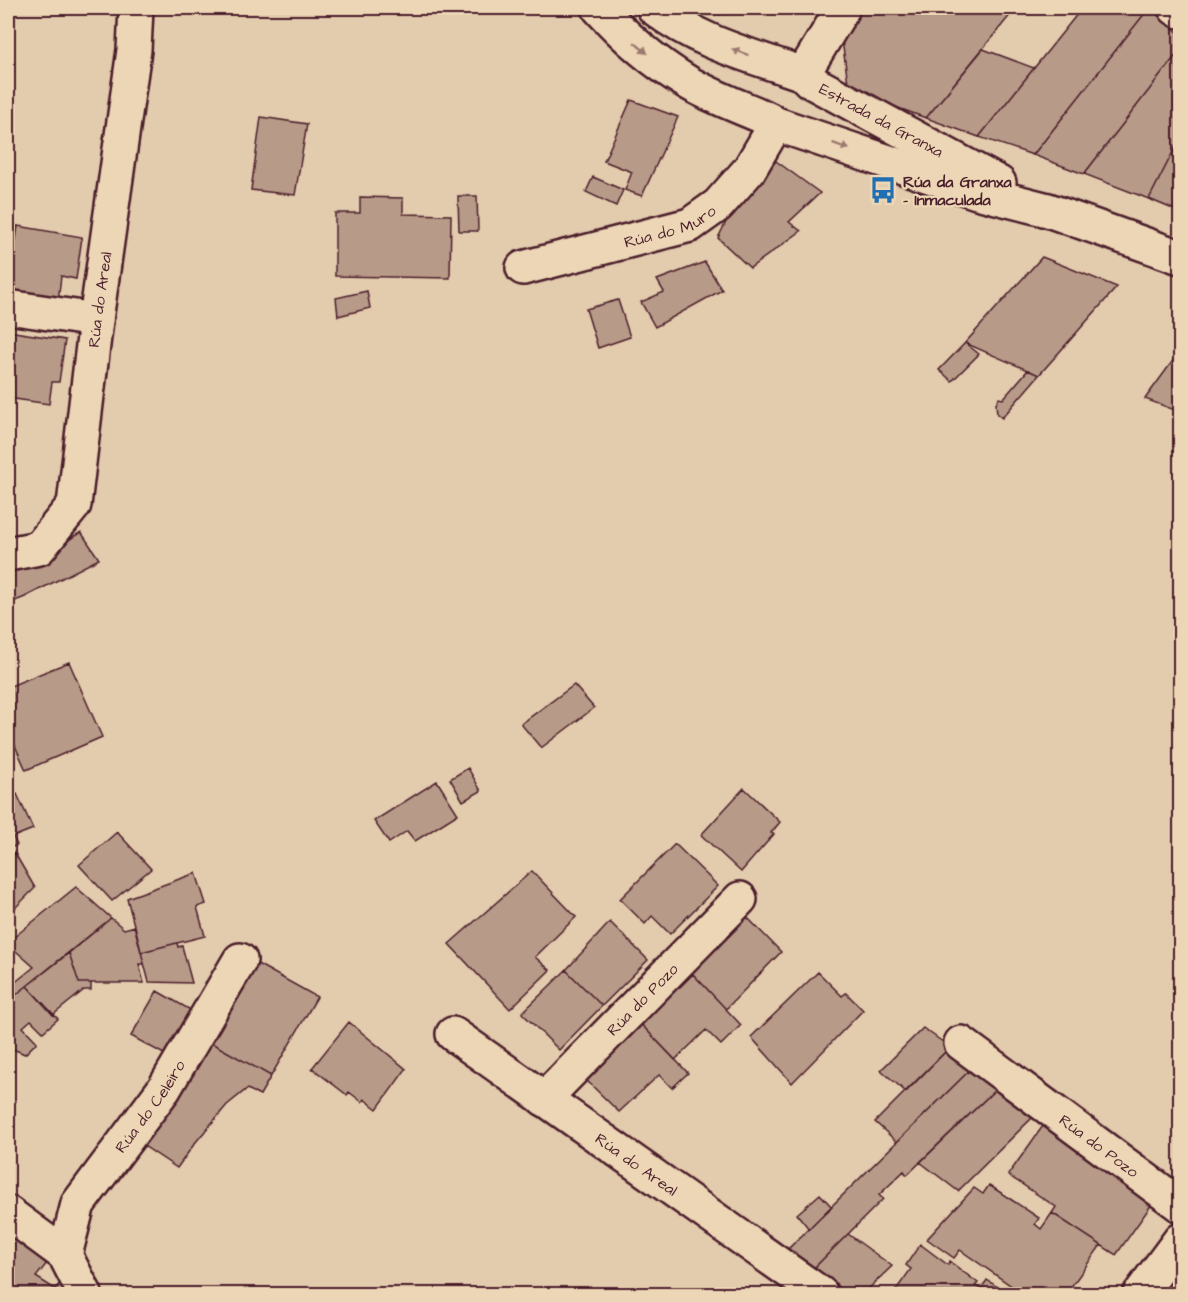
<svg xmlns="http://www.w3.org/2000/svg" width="1188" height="1302" viewBox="0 0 1188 1302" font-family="'Architects Daughter',sans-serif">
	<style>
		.building { fill: #b89a88; stroke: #4a1f2b; stroke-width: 1.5 }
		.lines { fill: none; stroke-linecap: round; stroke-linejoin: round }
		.minor-casing { stroke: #4a1f2b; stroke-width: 38 }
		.major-casing { stroke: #4a1f2b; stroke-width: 38 }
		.minor { stroke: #edd6b5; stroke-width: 33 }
		.major { stroke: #edd6b5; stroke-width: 33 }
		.oneway { fill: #9c7a70 }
		.labels { text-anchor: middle; stroke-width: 4.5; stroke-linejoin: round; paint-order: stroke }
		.street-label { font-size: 16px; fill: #4a1f2b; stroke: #edd6b5 }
		.poi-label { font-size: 16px; font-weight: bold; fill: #4a1f2b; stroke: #edd6b5; text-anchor: start }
	</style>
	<rect width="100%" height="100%" fill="#e3cbad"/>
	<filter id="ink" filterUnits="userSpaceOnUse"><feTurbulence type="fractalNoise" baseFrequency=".0167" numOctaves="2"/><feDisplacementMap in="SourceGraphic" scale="12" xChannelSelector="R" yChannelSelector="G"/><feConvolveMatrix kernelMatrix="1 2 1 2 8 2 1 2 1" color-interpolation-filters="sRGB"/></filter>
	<g filter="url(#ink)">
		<path class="building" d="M 696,8 L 777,8 L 775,10 L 707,15 Z
			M 862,8 L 1016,8 L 926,118 L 849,90 L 841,33 Z
			M 1082,8 L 1149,8 L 1033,155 L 979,137 Z
			M 1149,8 L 1180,34 L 1180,50 L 1084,174 L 1033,155 Z
			M 983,49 L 1034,68 L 979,137 L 926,118 Z
			M 1180,50 L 1180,138 L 1149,199 L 1084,174 Z
			M 631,100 L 678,117 L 642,196 L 625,190 L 632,172 L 604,161 Z
			M 261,117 L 307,124 L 295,195 L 251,190 Z
			M 1180,138 L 1180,212 L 1149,199 Z
			M 776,161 L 820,193 L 789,222 L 801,231 L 750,268 L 718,238 L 743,188 L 747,192 Z
			M 593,177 L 623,190 L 616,206 L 586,192 Z
			M 458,196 L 477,196 L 478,231 L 459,231 Z
			M 360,197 L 403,198 L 403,214 L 451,215 L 450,278 L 335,276 L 335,213 L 360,213 Z
			M 8,224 L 18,226 L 8,293 Z
			M 18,226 L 82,237 L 76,279 L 61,276 L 58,302 L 8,293 Z
			M 1042,257 L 1117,287 L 1039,375 L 965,343 Z
			M 705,262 L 722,290 L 655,327 L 641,302 L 664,292 L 657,280 Z
			M 367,291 L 370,308 L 338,316 L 336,298 Z
			M 618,300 L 630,337 L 598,348 L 586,309 Z
			M 8,331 L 65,340 L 59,382 L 52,382 L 49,404 L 8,398 Z
			M 965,343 L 979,354 L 952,381 L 939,370 Z
			M 1180,351 L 1180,412 L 1145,399 Z
			M 1028,370 L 1039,375 L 1002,418 L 997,414 L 996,404 L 999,398 L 1003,399 Z
			M 81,532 L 99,559 L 25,597 L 8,604 L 8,571 L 40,558 Z
			M 69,662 L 102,737 L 26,770 L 8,730 L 8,687 Z
			M 574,685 L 594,708 L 541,748 L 521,724 Z
			M 468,768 L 481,791 L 463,801 L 450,779 Z
			M 437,781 L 458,814 L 415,841 L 407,831 L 389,843 L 374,821 Z
			M 744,788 L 780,822 L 771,833 L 774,834 L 741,872 L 701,835 Z
			M 17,794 L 33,829 L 13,837 L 17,845 L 8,849 L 8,798 Z
			M 117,832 L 151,869 L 112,901 L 79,865 Z
			M 675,844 L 718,886 L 670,934 L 652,916 L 645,924 L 620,899 Z
			M 14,852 L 35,888 L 12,911 L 8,906 L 8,857 Z
			M 532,871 L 576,917 L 535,957 L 550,970 L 510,1009 L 449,944 Z
			M 196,873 L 206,904 L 197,907 L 205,936 L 141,952 L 127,898 Z
			M 76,887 L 111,918 L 12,998 L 8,994 L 8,988 L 34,967 L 8,944 L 8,942 Z
			M 745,915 L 781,952 L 726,1009 L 689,970 Z
			M 111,918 L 124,929 L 135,926 L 144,964 L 139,964 L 144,983 L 79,983 L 69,953 Z
			M 610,922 L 648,960 L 602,1006 L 566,970 Z
			M 177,943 L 178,947 L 182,946 L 192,983 L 149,982 L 141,952 Z
			M 69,953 L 79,983 L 91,983 L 91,990 L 84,990 L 53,1015 L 27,986 Z
			M 254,962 L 317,997 L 271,1076 L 208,1041 Z
			M 566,970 L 602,1006 L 559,1050 L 522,1013 Z
			M 818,972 L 842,996 L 846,993 L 863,1010 L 792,1083 L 751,1037 Z
			M 693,974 L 741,1025 L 721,1045 L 706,1030 L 675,1060 L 638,1021 L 676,983 L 680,987 Z
			M 27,986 L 58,1019 L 43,1032 L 31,1020 L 23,1027 L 37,1042 L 25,1054 L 8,1047 L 8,1001 Z
			M 157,991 L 196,1013 L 171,1058 L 131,1036 Z
			M 638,1021 L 688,1073 L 672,1088 L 659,1075 L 619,1112 L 582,1076 Z
			M 349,1022 L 406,1069 L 377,1109 L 364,1099 L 362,1102 L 349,1092 L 347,1095 L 312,1068 Z
			M 923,1028 L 950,1047 L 906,1092 L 881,1070 Z
			M 208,1041 L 271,1076 L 260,1095 L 247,1089 L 227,1105 L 195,1143 L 177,1168 L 141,1144 Z
			M 950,1047 L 974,1066 L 897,1142 L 875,1122 Z
			M 974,1066 L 1000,1085 L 907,1175 L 904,1171 L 879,1195 L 883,1199 L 811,1271 L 785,1252 Z
			M 1000,1085 L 1037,1113 L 958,1191 L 920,1162 Z
			M 1045,1123 L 1157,1197 L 1116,1255 L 1052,1213 L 1056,1207 L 1008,1175 Z
			M 989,1185 L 1039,1218 L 1035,1224 L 1041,1229 L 1052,1213 L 1101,1245 L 1066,1294 L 1023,1294 L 960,1250 L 954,1258 L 927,1239 L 974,1188 L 983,1194 Z
			M 820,1194 L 832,1207 L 809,1229 L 797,1214 Z
			M 8,1230 L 51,1258 L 36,1277 L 55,1289 L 60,1283 L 66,1294 L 8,1294 Z
			M 848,1234 L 892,1266 L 863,1294 L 846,1294 L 811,1271 Z
			M 920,1244 L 948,1265 L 949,1261 L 978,1283 L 975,1286 L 981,1289 L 987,1280 L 1008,1294 L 902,1294 L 896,1290 L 911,1269 L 906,1265 Z
			M 1180,1281 L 1180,1294 L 1171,1294 Z"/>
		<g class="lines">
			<defs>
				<g id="minor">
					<path d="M 1175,8 L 1180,11"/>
					<path d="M 803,74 L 843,8"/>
					<path id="s1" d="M 523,268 L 690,225 L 718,205 L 749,170 L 776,124"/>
					<path d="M 8,307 L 96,320"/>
					<path id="s2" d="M 8,554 L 39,548 L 74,505 L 96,320 L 134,50 L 136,8"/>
					<path id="s3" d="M 453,1034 L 821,1294"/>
					<path id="s4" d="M 961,1043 L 1180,1205"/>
					<path id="s5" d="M 544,1099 L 740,899"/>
					<path d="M 8,1213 L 65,1255 L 85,1294"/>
					<path id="s6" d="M 65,1255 L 78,1204 L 164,1089 L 240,960"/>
					<path d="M 1140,1294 L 1180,1240"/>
				</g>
				<g id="major">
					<path d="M 599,8 C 624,36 654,62 687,82 C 712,97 741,107 768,119 L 776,124 L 977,192 L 1048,210 L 1180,257"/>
					<path id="s7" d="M 654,8 C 697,42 752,56 803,74 L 810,81 L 999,183"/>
				</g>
			</defs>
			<use href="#minor" class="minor-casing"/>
			<use href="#major" class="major-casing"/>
			<use href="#minor" class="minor"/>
			<use href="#major" class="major"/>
		</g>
		<defs><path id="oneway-solid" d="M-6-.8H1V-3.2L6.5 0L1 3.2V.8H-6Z" transform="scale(1.5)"/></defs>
		<g class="oneway">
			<use href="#oneway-solid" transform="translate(641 48) rotate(40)"/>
			<use href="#oneway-solid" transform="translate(740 52) rotate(-160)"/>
			<use href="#oneway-solid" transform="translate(841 146) rotate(20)"/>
		</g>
	</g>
	<defs>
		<symbol id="bus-bare" viewBox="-9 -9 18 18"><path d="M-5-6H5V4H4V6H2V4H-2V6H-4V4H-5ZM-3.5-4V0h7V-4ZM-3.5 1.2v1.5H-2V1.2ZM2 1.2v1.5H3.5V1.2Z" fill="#1f6fb2" stroke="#edd6b5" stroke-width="2.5" paint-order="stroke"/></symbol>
	</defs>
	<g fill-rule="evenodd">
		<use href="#bus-bare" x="864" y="171" width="38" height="38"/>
	</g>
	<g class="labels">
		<g class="street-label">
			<text dy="6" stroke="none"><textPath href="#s7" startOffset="255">Estrada da Granxa</textPath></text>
			<text dy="6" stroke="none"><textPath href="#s1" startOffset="153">Rúa do Muro</textPath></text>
			<text dy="6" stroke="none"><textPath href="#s2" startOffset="294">Rúa do Areal</textPath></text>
			<text dy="6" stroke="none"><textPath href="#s5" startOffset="140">Rúa do Pozo</textPath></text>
			<text dy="6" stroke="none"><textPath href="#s6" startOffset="174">Rúa do Celeiro</textPath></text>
			<text dy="6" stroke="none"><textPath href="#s4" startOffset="172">Rúa do Pozo</textPath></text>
			<text dy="6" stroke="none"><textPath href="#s3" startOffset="225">Rúa do Areal</textPath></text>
		</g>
		<g class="poi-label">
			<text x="903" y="187">Rúa da Granxa<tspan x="903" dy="18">- Inmaculada</tspan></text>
		</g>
	</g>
	<rect width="1188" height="1302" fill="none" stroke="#edd6b5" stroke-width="30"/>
	<rect x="15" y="15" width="1158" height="1272" fill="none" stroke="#4a1f2b" stroke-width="2" filter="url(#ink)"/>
</svg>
